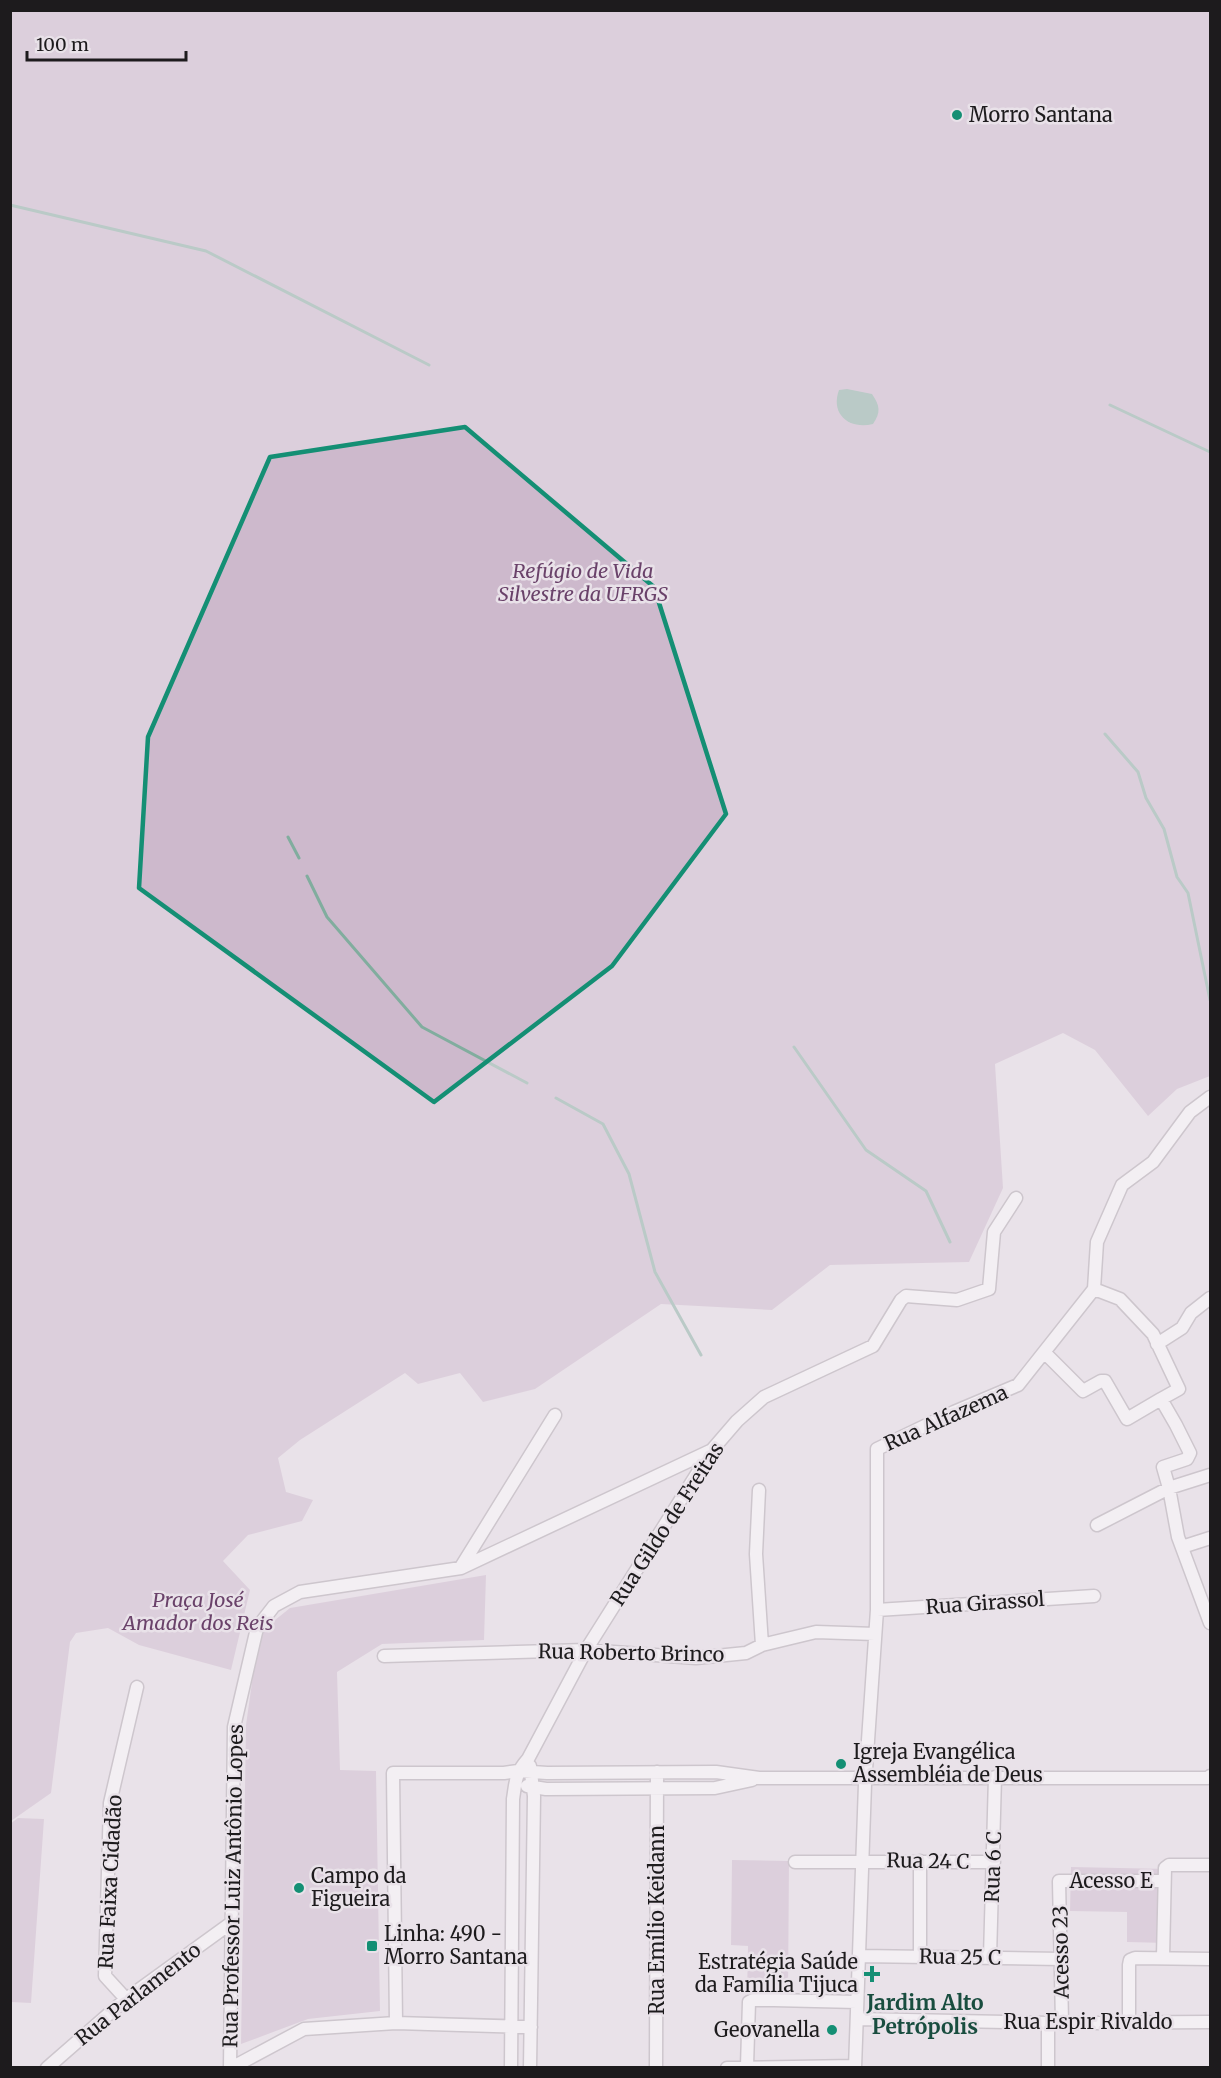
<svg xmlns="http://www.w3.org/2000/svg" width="1221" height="2078" viewBox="0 0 1221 2078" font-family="Merriweather,serif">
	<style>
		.green { fill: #cdb9cc }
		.water { fill: #81ad9e }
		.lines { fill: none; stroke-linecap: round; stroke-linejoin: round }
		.stream { stroke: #81ad9e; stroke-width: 3 }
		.minor-casing { stroke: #aca5ab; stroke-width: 15 }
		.minor { stroke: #fff; stroke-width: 12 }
		.marked { fill: none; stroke: #148f74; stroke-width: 4.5; stroke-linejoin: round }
		.poi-dot { fill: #148f74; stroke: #e9e2e9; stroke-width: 2 }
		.labels { text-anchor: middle; stroke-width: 5; stroke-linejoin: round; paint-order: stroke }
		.poi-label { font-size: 20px; fill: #1d1b1d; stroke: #e9e2e9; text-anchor: start }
		.park-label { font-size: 20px; font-style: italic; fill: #6a426a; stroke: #e9e2e9 }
		.street-label { font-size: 20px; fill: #1d1b1d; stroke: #e9e2e9 }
		.neighbourhood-label { font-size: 21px; font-weight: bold; fill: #194d3f; stroke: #e9e2e9 }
	</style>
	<rect width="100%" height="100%" fill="#e9e2e9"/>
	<path class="green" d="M 10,11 L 1210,11 L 1210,1076 L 1177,1089 L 1148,1116 L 1095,1050 L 1063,1033 L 995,1064 L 1003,1188 L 969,1262 L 830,1265 L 772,1310 L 661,1304 L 535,1389 L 483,1402 L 460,1373 L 418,1384 L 405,1373 L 300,1440 L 278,1458 L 286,1492 L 313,1500 L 302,1521 L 248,1535 L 223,1561 L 250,1590 L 231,1670 L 139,1645 L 108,1628 L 76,1633 L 70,1642 L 51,1793 L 11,1821 Z
		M 486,1575 L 484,1640 L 382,1644 L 337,1672 L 340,1770 L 376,1771 L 380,2011 L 308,2019 L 241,2044 L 246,1725 L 259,1633 L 290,1608 Z
		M 18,1818 L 44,1819 L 31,2003 L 11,2002 L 10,1824 Z
		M 732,1860 L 789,1861 L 788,1995 L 747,1995 L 748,1946 L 731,1945 Z
		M 1071,1867 L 1169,1869 L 1167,1943 L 1127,1942 L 1127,1912 L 1070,1911 Z"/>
	<path class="water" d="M 847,389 L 872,394 C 880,406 881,412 873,424 C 849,430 830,414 839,390 Z"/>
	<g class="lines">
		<path class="stream" d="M 10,205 L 206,251 L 429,365
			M 1110,405 L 1210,452
			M 1105,734 L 1138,772 L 1146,798 L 1164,829 L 1177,877 L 1188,893 L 1210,1000
			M 288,837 L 299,858
			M 307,876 L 327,917 L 422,1027 L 527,1083
			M 794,1047 L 866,1150 L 926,1191 L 950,1242
			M 556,1098 L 603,1124 L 629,1174 L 655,1272 L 701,1355"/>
		<defs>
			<path id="minor" d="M 1094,1289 L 1120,1299 L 1153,1334 L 1179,1389 L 1161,1399
				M 1157,1344 L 1182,1328 L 1191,1313 L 1210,1298
				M 1044,1352 L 1083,1391 L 1101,1381 L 1105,1381 L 1127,1419 L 1161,1399 L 1176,1425 L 1190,1453 L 1187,1459 L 1163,1467 L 1169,1488 L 1178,1537 L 1210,1623
				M 759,1490 L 756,1554 L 762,1645
				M 1097,1525 L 1169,1488 L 1210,1475
				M 1182,1547 L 1210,1538
				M 461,1567 L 555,1415
				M 877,1610 L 1094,1596
				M 384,1656 L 586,1650 L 696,1658 L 746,1653 L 762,1645 L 816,1632 L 875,1634
				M 530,1766 L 534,1796 L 530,2068
				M 527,1786 L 546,1789 L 715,1788 L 752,1780
				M 920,1861 L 920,1957
				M 795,1862 L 994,1862
				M 859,1956 L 1061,1959
				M 990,1957 L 995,1777
				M 1163,1957 L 1165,1868 L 1169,1865 L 1210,1865
				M 775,1973 L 774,2000 L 857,2002
				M 126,1999 L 105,1976 L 110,1803 L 137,1687
				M 857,2019 L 1048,2023 L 1210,2022
				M 1062,2022 L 1059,1881 L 1164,1881
				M 396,2023 L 393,1773 L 504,1773 L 518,1771 L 547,1773 L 716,1772 L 759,1778 L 1208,1778 L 1210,1776
				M 1129,2023 L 1129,1965 L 1130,1960 L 1135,1958 L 1210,1959
				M 747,2066 L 749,2002 L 753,2000 L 774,2000
				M 47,2068 L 126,1999 L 231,1923
				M 230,2068 L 234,1727 L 257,1628 L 274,1606 L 300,1592 L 461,1568 L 710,1451
				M 231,2068 L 304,2029 L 396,2023 L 531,2027
				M 511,2068 L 513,1799 C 516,1780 515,1774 528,1759 L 586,1650 L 712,1450 L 737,1421 L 764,1397 L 873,1346 L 901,1300 L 906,1296 L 957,1300 L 989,1289 L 994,1232 L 1016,1198
				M 656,2068 L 657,1772
				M 727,2068 L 855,2066
				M 855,2068 L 865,1784 L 877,1610 L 877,1449 L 954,1412 L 1018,1385 L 1094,1289 L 1097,1242 L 1122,1185 L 1153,1162 L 1190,1112 L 1210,1097
				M 1048,2068 L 1048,2023"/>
		</defs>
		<use href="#minor" class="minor-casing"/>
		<use href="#minor" class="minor"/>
	</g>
	<path d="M0 0H1221V2078H0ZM 465,427 L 654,587 L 726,814 L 612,966 L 434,1102 L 139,888 L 148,737 L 270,457 Z" fill="#e9e2e9" fill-opacity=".55" fill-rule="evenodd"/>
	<path class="marked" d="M 465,427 L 654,587 L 726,814 L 612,966 L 434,1102 L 139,888 L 148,737 L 270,457 Z"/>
	<g class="poi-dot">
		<circle cx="957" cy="115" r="6"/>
		<circle cx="841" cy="1764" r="6"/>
		<circle cx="299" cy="1888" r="6"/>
		<rect x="366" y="1940" width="12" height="12" rx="3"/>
		<path d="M869 1965h6v6h6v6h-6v6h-6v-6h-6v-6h6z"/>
		<circle cx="832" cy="2030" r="6"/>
	</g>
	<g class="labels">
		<g class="poi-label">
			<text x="969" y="122">Morro Santana</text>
			<text x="853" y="1759">Igreja Evangélica<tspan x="853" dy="23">Assembléia de Deus</tspan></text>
			<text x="311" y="1883">Campo da<tspan x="311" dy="23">Figueira</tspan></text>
			<text x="384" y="1941">Linha: 490 -<tspan x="384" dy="23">Morro Santana</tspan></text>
			<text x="858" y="1969" text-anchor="end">Estratégia Saúde<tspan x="858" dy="23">da Família Tijuca</tspan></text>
			<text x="820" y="2037" text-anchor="end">Geovanella</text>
		</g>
		<g class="park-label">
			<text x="583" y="578">Refúgio de Vida<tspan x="583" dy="23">Silvestre da UFRGS</tspan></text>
			<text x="198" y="1607">Praça José<tspan x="198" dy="23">Amador dos Reis</tspan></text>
		</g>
		<g class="street-label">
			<text transform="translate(946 1418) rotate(-24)" y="7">Rua Alfazema</text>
			<text transform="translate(667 1524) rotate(-57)" y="7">Rua Gildo de Freitas</text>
			<text transform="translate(985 1603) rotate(-4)" y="7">Rua Girassol</text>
			<text transform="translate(631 1653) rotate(1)" y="7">Rua Roberto Brinco</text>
			<text transform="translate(928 1861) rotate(1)" y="7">Rua 24 C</text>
			<text transform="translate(993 1867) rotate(-88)" y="7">Rua 6 C</text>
			<text x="1111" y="1888">Acesso E</text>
			<text transform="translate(110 1882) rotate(-87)" y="7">Rua Faixa Cidadão</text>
			<text transform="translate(233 1886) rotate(-89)" y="7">Rua Professor Luiz Antônio Lopes</text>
			<text transform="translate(657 1920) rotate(-90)" y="7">Rua Emílio Keidann</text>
			<text transform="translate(1061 1952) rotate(-91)" y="7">Acesso 23</text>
			<text transform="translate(960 1957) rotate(1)" y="7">Rua 25 C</text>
			<text transform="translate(138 1994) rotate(-38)" y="7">Rua Parlamento</text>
			<text x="1088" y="2029">Rua Espir Rivaldo</text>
		</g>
		<g class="neighbourhood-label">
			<text x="925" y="2010">Jardim Alto<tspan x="925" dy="24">Petrópolis</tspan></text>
		</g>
	</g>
	<rect width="1221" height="2078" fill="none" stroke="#1d1b1d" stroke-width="24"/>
	<path d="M27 51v9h159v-9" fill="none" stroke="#1d1b1d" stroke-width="3"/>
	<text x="36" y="51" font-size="18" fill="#1d1b1d" stroke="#e9e2e9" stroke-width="4.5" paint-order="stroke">100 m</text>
</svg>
